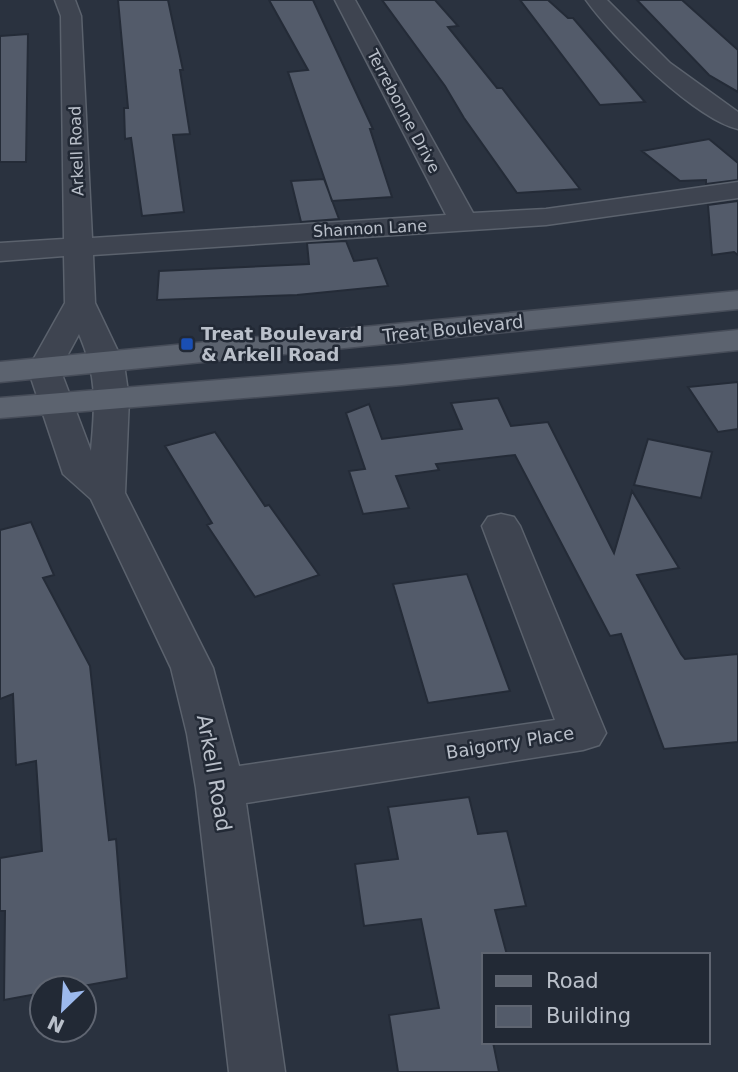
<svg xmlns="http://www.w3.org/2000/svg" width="738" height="1072" viewBox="0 0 738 1072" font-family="'DejaVu Sans',sans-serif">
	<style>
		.building { fill: #535b6a; stroke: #242b37; stroke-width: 2 }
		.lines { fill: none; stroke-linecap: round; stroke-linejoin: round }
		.minor-casing { stroke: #5b626d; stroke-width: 3 }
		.major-casing { stroke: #474d59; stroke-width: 3 }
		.minor { fill: #3e4450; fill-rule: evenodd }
		.major { fill: #5c636f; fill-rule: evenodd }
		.transit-dot { fill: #1a4fb4; stroke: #222935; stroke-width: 2.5 }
		.labels { text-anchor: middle; stroke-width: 5; stroke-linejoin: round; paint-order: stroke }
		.far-street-label { font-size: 16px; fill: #bac0ca; stroke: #222935 }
		.street-label { font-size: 18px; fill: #bac0ca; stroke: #222935 }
		.poi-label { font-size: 18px; font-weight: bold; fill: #bac0ca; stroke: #222935; text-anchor: start }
		.near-street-label { font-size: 21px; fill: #bac0ca; stroke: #222935 }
	</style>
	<rect width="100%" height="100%" fill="#2a323f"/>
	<path class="building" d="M 118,0 L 168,0 L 183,70 L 180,70 L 190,134 L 173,135 L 184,212 L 142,216 L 131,138 L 125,139 L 124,108 L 128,108 Z
		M 269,0 L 313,0 L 373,129 L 370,129 L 392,197 L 332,201 L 288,72 L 308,70 Z
		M 382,0 L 435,0 L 458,26 L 448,27 L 497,88 L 502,88 L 580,189 L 517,193 L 464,118 L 445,86 Z
		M 520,0 L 548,0 L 568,18 L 573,18 L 645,102 L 600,105 Z
		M 637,0 L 682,0 L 738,50 L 738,92 L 709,75 Z
		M 28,34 L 26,162 L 0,162 L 0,36 Z
		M 709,139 L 738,163 L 738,180 L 706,184 L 706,180 L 680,181 L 642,151 Z
		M 324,179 L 339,219 L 301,222 L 291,181 Z
		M 738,201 L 738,255 L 734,252 L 712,255 L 708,205 Z
		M 346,241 L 354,261 L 377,258 L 388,286 L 297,295 L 157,300 L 159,271 L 309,264 L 307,243 Z
		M 738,382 L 738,429 L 718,432 L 688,387 Z
		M 498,398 L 511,426 L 548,422 L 614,553 L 632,491 L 679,568 L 637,575 L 681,654 L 685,659 L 738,654 L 738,742 L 664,749 L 621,634 L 610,636 L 515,455 L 436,464 L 439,470 L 396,476 L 409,508 L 363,514 L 349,471 L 365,469 L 346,413 L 369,404 L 382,439 L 462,429 L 451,403 Z
		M 215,432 L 265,506 L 269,505 L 319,575 L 255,597 L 207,525 L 212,523 L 165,446 Z
		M 648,439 L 712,452 L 701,498 L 634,485 Z
		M 31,522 L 54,575 L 43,578 L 90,666 L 109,840 L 116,839 L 127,978 L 72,988 L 42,988 L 42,993 L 4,1000 L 5,911 L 0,911 L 0,858 L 42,851 L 36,761 L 16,765 L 13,694 L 0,699 L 0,530 Z
		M 467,574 L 510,691 L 428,703 L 393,584 Z
		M 469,797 L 478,834 L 507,831 L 526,906 L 495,910 L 507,955 L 484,955 L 484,1042 L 493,1042 L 499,1072 L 398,1072 L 389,1015 L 439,1008 L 421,919 L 364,926 L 355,864 L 398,859 L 388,807 Z"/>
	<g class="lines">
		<defs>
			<path id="minor" d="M 55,0 L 75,0 L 81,16 L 92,238 L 446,215 L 335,0 L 355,0 L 473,213 L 546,209 L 738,182 L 738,198 L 546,225 L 93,255 L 95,303 L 124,364 L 129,399 L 125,493 L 213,668 L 239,766 L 555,720 L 482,526 L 488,517 L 501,514 L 514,517 L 520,526 L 606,733 L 599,745 L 583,750 L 246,803 L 285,1072 L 229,1072 L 196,788 L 187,734 L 171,668 L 91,499 L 63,474 L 28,369 L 65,303 L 64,256 L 0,261 L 0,243 L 64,239 L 61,16 ZM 79,334 C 98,379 95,404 91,451 L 60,369 Z
				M 586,0 L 607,0 L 670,63 L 738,112 L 738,129 C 695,119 612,37 586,0 Z"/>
			<path id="major" d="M 738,291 L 738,309 L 0,382 L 0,362 Z
				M 738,330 L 738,350 L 402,385 L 0,418 L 0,398 L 402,365 Z"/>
		</defs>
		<use href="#minor" class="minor-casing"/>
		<use href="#major" class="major-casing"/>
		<use href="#minor" class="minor"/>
		<use href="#major" class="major"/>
	</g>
	<rect class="transit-dot" x="180" y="337" width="14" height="14" rx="3.5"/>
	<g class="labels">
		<g class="far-street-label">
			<text transform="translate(404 111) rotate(62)" y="6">Terrebonne Drive</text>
			<text transform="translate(76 151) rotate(-92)" y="6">Arkell Road</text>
			<text transform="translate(370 228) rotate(-3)" y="6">Shannon Lane</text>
		</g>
		<g class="street-label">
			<text transform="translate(453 329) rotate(-6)" y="6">Treat Boulevard</text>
			<text transform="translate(510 743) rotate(-9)" y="6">Baigorry Place</text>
		</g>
		<g class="poi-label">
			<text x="201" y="340">Treat Boulevard<tspan x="201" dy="21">&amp; Arkell Road</tspan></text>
		</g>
		<g class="near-street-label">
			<text transform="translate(214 773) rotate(80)" y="7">Arkell Road</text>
		</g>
	</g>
	<rect x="482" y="953" width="228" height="91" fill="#222935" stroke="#5f6571" stroke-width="2"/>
	<rect x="496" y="976" width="35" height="10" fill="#5c636f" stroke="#5f6571" stroke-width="2"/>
	<text x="546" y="988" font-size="21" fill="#bac0ca">Road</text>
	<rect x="496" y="1006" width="35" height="21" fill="#535b6a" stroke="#5f6571" stroke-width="2"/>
	<text x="546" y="1023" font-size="21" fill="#bac0ca">Building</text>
	<g transform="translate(63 1009) rotate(205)"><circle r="33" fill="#222935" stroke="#5f6571" stroke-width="2"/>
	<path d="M0-5L12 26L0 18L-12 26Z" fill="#9cb9ed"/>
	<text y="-10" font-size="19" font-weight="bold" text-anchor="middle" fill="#bac0ca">N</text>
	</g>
</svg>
